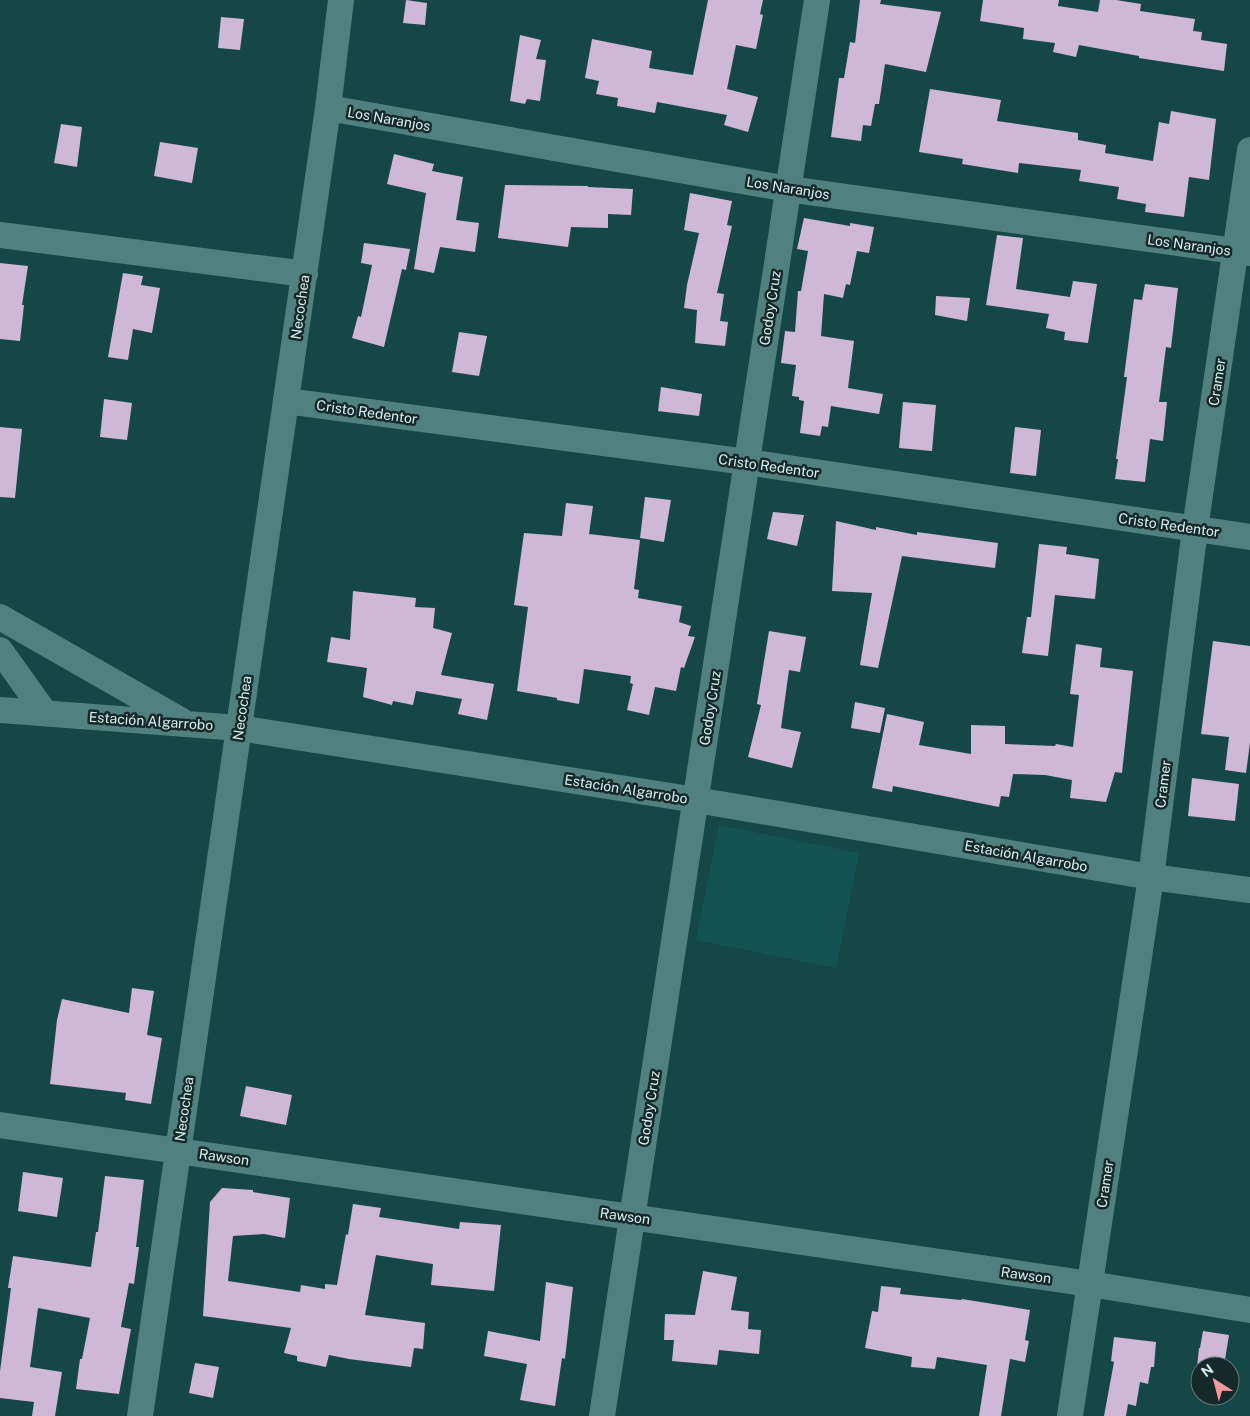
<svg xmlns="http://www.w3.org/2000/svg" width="1250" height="1416" viewBox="0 0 1250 1416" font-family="'Public Sans',sans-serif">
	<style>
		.built { fill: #135354 }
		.building { fill: #cfb7d7 }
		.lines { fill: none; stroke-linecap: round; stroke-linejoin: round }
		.minor { stroke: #518081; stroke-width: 26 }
		.labels { text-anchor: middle; stroke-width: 5; stroke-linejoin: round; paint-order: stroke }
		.street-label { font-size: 14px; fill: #d6efef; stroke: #16292a }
	</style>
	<rect width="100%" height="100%" fill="#164748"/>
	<path class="built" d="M 719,825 L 859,853 L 836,968 L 696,940 Z"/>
	<path class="building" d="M 406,0 L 427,3 L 425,25 L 403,23 Z
		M 708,0 L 763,0 L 760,14 L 763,15 L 756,49 L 736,45 L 727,89 L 758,97 L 748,132 L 724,125 L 727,115 L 657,102 L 655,113 L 617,106 L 618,98 L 596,94 L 599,81 L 585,78 L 592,39 L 652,51 L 649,68 L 693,75 Z
		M 860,0 L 881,0 L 880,4 L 941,12 L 926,72 L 885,64 L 879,104 L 875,104 L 871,126 L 863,125 L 861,141 L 831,137 L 839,78 L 844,78 L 850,42 L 855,43 Z
		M 983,0 L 1059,0 L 1058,6 L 1098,12 L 1100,0 L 1116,0 L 1141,4 L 1140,11 L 1195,19 L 1193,31 L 1202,32 L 1201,40 L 1227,44 L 1224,71 L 1139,58 L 1139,56 L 1079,45 L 1076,57 L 1053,52 L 1055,43 L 1023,39 L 1024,28 L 980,21 Z
		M 221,17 L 244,19 L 240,50 L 218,48 Z
		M 520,35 L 541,40 L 536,59 L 546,60 L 540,101 L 527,99 L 525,104 L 510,101 Z
		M 930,89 L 1001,100 L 997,121 L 1078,133 L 1078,140 L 1106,145 L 1105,153 L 1153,161 L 1159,122 L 1169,124 L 1171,111 L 1216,119 L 1209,180 L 1189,177 L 1184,217 L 1145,212 L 1146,204 L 1117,199 L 1119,187 L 1079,181 L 1081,170 L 1019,163 L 1018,173 L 962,164 L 963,159 L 919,152 Z
		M 61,124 L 82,127 L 77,167 L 54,163 Z
		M 160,142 L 198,148 L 192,183 L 154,176 Z
		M 394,154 L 434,164 L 432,171 L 463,177 L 456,220 L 479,223 L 475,252 L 440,247 L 434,273 L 414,269 L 426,193 L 387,184 Z
		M 505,185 L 588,186 L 588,187 L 633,189 L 631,215 L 608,214 L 608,228 L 571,227 L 568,247 L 498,238 Z
		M 690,193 L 732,201 L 727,225 L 732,226 L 717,293 L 724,294 L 720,321 L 728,322 L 725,346 L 695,343 L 697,310 L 684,308 L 687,285 L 699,233 L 684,230 Z
		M 804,218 L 850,226 L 850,223 L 874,227 L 869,253 L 857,251 L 850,285 L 846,284 L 843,298 L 824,294 L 821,336 L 854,341 L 848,388 L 883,394 L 879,414 L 831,406 L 828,427 L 822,426 L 820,436 L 800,433 L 804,401 L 799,400 L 799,397 L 792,396 L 796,365 L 781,363 L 785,331 L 795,332 L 798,291 L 801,291 L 808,251 L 797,249 Z
		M 997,235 L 1023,238 L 1016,289 L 1070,297 L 1073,281 L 1097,284 L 1088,343 L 1064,340 L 1065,332 L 1046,328 L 1049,314 L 986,305 Z
		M 364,243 L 410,249 L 406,270 L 402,269 L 384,347 L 352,338 L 358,316 L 361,317 L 372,265 L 361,263 Z
		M 0,263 L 28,266 L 22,305 L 24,305 L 20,341 L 0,339 Z
		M 123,273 L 143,276 L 141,285 L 160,288 L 152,333 L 133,329 L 128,360 L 108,357 Z
		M 1145,284 L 1178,288 L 1171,348 L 1166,347 L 1159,402 L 1167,402 L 1163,441 L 1150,439 L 1145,482 L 1115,479 L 1118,459 L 1116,459 L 1127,377 L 1124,377 L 1134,299 L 1142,300 Z
		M 936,296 L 970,298 L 967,321 L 935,315 Z
		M 459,332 L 487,336 L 479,376 L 452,372 Z
		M 661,387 L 702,394 L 699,416 L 658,411 Z
		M 104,399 L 132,403 L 127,440 L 100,437 Z
		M 903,402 L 936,405 L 932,451 L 899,448 Z
		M 0,427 L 22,429 L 15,498 L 0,497 Z
		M 1015,427 L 1041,430 L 1036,476 L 1010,473 Z
		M 645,497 L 671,500 L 664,542 L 640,538 Z
		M 566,503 L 593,506 L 589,534 L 640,540 L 634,589 L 639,590 L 638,598 L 682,606 L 679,622 L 691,626 L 688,636 L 695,637 L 684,668 L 681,667 L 676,691 L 655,687 L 649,715 L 627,710 L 633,684 L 630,683 L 631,676 L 584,669 L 579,704 L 557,700 L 557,698 L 517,691 L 528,607 L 514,605 L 524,533 L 562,536 Z
		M 773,512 L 804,515 L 797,546 L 767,539 Z
		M 836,521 L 876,530 L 876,527 L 917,535 L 917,532 L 998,543 L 995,568 L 902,556 L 878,668 L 860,665 L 872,593 L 832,591 Z
		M 1039,544 L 1067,547 L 1066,554 L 1099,559 L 1095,599 L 1055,595 L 1048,656 L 1022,653 L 1027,617 L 1031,617 Z
		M 353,591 L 416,598 L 415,607 L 435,608 L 433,628 L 452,633 L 441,675 L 494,684 L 487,720 L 458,714 L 462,699 L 416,691 L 413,705 L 393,701 L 392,705 L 363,697 L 367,668 L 327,662 L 331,637 L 350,640 Z
		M 769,631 L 806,637 L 800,672 L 789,670 L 781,728 L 801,732 L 792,768 L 748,757 L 761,705 L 757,704 Z
		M 1213,641 L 1250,646 L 1250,743 L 1246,773 L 1225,770 L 1229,737 L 1201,734 Z
		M 1076,644 L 1102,648 L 1100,667 L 1133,671 L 1122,773 L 1115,772 L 1106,802 L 1070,798 L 1072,780 L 1045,775 L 1013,774 L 1009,797 L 1001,796 L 999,807 L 893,786 L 892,792 L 872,788 L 887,714 L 924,722 L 919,745 L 971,754 L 971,725 L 1005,726 L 1005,744 L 1055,746 L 1056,744 L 1073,747 L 1079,695 L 1070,694 Z
		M 855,702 L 885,708 L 880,733 L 851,728 Z
		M 1192,778 L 1239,784 L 1235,821 L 1188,816 Z
		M 132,988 L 154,991 L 147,1035 L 162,1038 L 151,1104 L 125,1100 L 126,1093 L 50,1084 L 57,1020 L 62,999 L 129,1013 Z
		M 246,1086 L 292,1095 L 286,1125 L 240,1116 Z
		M 23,1172 L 63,1178 L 57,1217 L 18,1211 Z
		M 105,1176 L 144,1180 L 136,1247 L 139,1247 L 134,1284 L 129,1283 L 121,1327 L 131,1329 L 119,1394 L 76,1389 L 80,1359 L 82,1359 L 90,1318 L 38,1308 L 30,1367 L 62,1372 L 55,1416 L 32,1416 L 34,1402 L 0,1398 L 0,1371 L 11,1288 L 8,1288 L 13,1256 L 91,1267 L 96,1232 L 98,1232 Z
		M 222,1188 L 253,1190 L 253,1192 L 290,1198 L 285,1238 L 264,1234 L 233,1236 L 228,1281 L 300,1292 L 301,1285 L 325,1289 L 325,1284 L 337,1285 L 346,1234 L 348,1235 L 353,1204 L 381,1208 L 379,1217 L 459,1229 L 460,1222 L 501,1225 L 494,1291 L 431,1285 L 433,1264 L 376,1255 L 365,1315 L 425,1323 L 423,1349 L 414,1348 L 411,1367 L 349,1359 L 329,1355 L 326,1367 L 297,1361 L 297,1356 L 284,1353 L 291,1328 L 203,1316 L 210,1202 Z
		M 703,1271 L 737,1277 L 731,1310 L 749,1312 L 748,1329 L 761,1330 L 759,1354 L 719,1350 L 717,1365 L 672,1361 L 674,1340 L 664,1340 L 665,1314 L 695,1315 Z
		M 546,1282 L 573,1287 L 565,1359 L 562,1358 L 555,1406 L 520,1400 L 527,1364 L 484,1356 L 488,1331 L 540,1341 Z
		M 881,1286 L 901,1288 L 900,1294 L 961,1300 L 962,1299 L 1030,1310 L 1025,1340 L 1029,1341 L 1025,1362 L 1010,1359 L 1001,1416 L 979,1416 L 987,1365 L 937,1357 L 935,1369 L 911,1367 L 912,1357 L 865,1348 L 872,1311 L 878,1312 Z
		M 1203,1331 L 1229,1335 L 1224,1366 L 1200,1366 L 1200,1388 L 1195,1387 L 1199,1348 L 1200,1348 Z
		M 1114,1337 L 1156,1342 L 1154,1367 L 1151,1367 L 1148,1384 L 1140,1382 L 1136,1406 L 1128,1404 L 1126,1416 L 1104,1416 L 1114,1362 L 1111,1361 Z
		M 195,1363 L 219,1367 L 213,1398 L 189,1393 Z"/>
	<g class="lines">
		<path class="minor" d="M 328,108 L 788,189 L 1250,253
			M 0,235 L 305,274
			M 286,401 L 747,462 L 1250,537
			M 0,617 L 182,721
			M 0,650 L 45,713
			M 0,710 L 239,728 L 696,800 L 1151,877 L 1250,890
			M 0,1125 L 1090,1284 L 1250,1310
			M 140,1416 L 328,108 L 341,0
			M 602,1416 L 817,0
			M 1070,1416 L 1151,877 L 1195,529 L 1250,150"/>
	</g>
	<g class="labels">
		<g class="street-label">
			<text transform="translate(389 119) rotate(10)" y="5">Los Naranjos</text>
			<text transform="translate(788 188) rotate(9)" y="5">Los Naranjos</text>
			<text transform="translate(1189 245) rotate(8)" y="5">Los Naranjos</text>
			<text transform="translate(300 307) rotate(-82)" y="5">Necochea</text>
			<text transform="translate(770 308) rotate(-81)" y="5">Godoy Cruz</text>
			<text transform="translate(1217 382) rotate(-81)" y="5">Cramer</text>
			<text transform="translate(367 412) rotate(8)" y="5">Cristo Redentor</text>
			<text transform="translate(769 466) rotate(8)" y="5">Cristo Redentor</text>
			<text transform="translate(1169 525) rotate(8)" y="5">Cristo Redentor</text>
			<text transform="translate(242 708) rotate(-82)" y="5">Necochea</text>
			<text transform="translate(710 708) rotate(-81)" y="5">Godoy Cruz</text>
			<text transform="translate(151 721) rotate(4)" y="5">Estación Algarrobo</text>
			<text transform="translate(1163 784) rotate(-83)" y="5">Cramer</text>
			<text transform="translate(626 789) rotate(9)" y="5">Estación Algarrobo</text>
			<text transform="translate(1026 856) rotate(10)" y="5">Estación Algarrobo</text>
			<text transform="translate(649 1108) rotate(-81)" y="5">Godoy Cruz</text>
			<text transform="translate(184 1109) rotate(-82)" y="5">Necochea</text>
			<text transform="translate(224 1157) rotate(8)" y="5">Rawson</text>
			<text transform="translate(1105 1184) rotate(-81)" y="5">Cramer</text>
			<text transform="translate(625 1216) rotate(8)" y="5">Rawson</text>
			<text transform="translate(1026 1275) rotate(8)" y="5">Rawson</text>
		</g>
	</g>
	<g transform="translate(1215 1381) rotate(324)"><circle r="24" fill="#16292a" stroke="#637879"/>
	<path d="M0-4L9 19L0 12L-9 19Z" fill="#f59b9e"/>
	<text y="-8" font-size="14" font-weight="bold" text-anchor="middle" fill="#d6efef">N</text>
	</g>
</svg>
